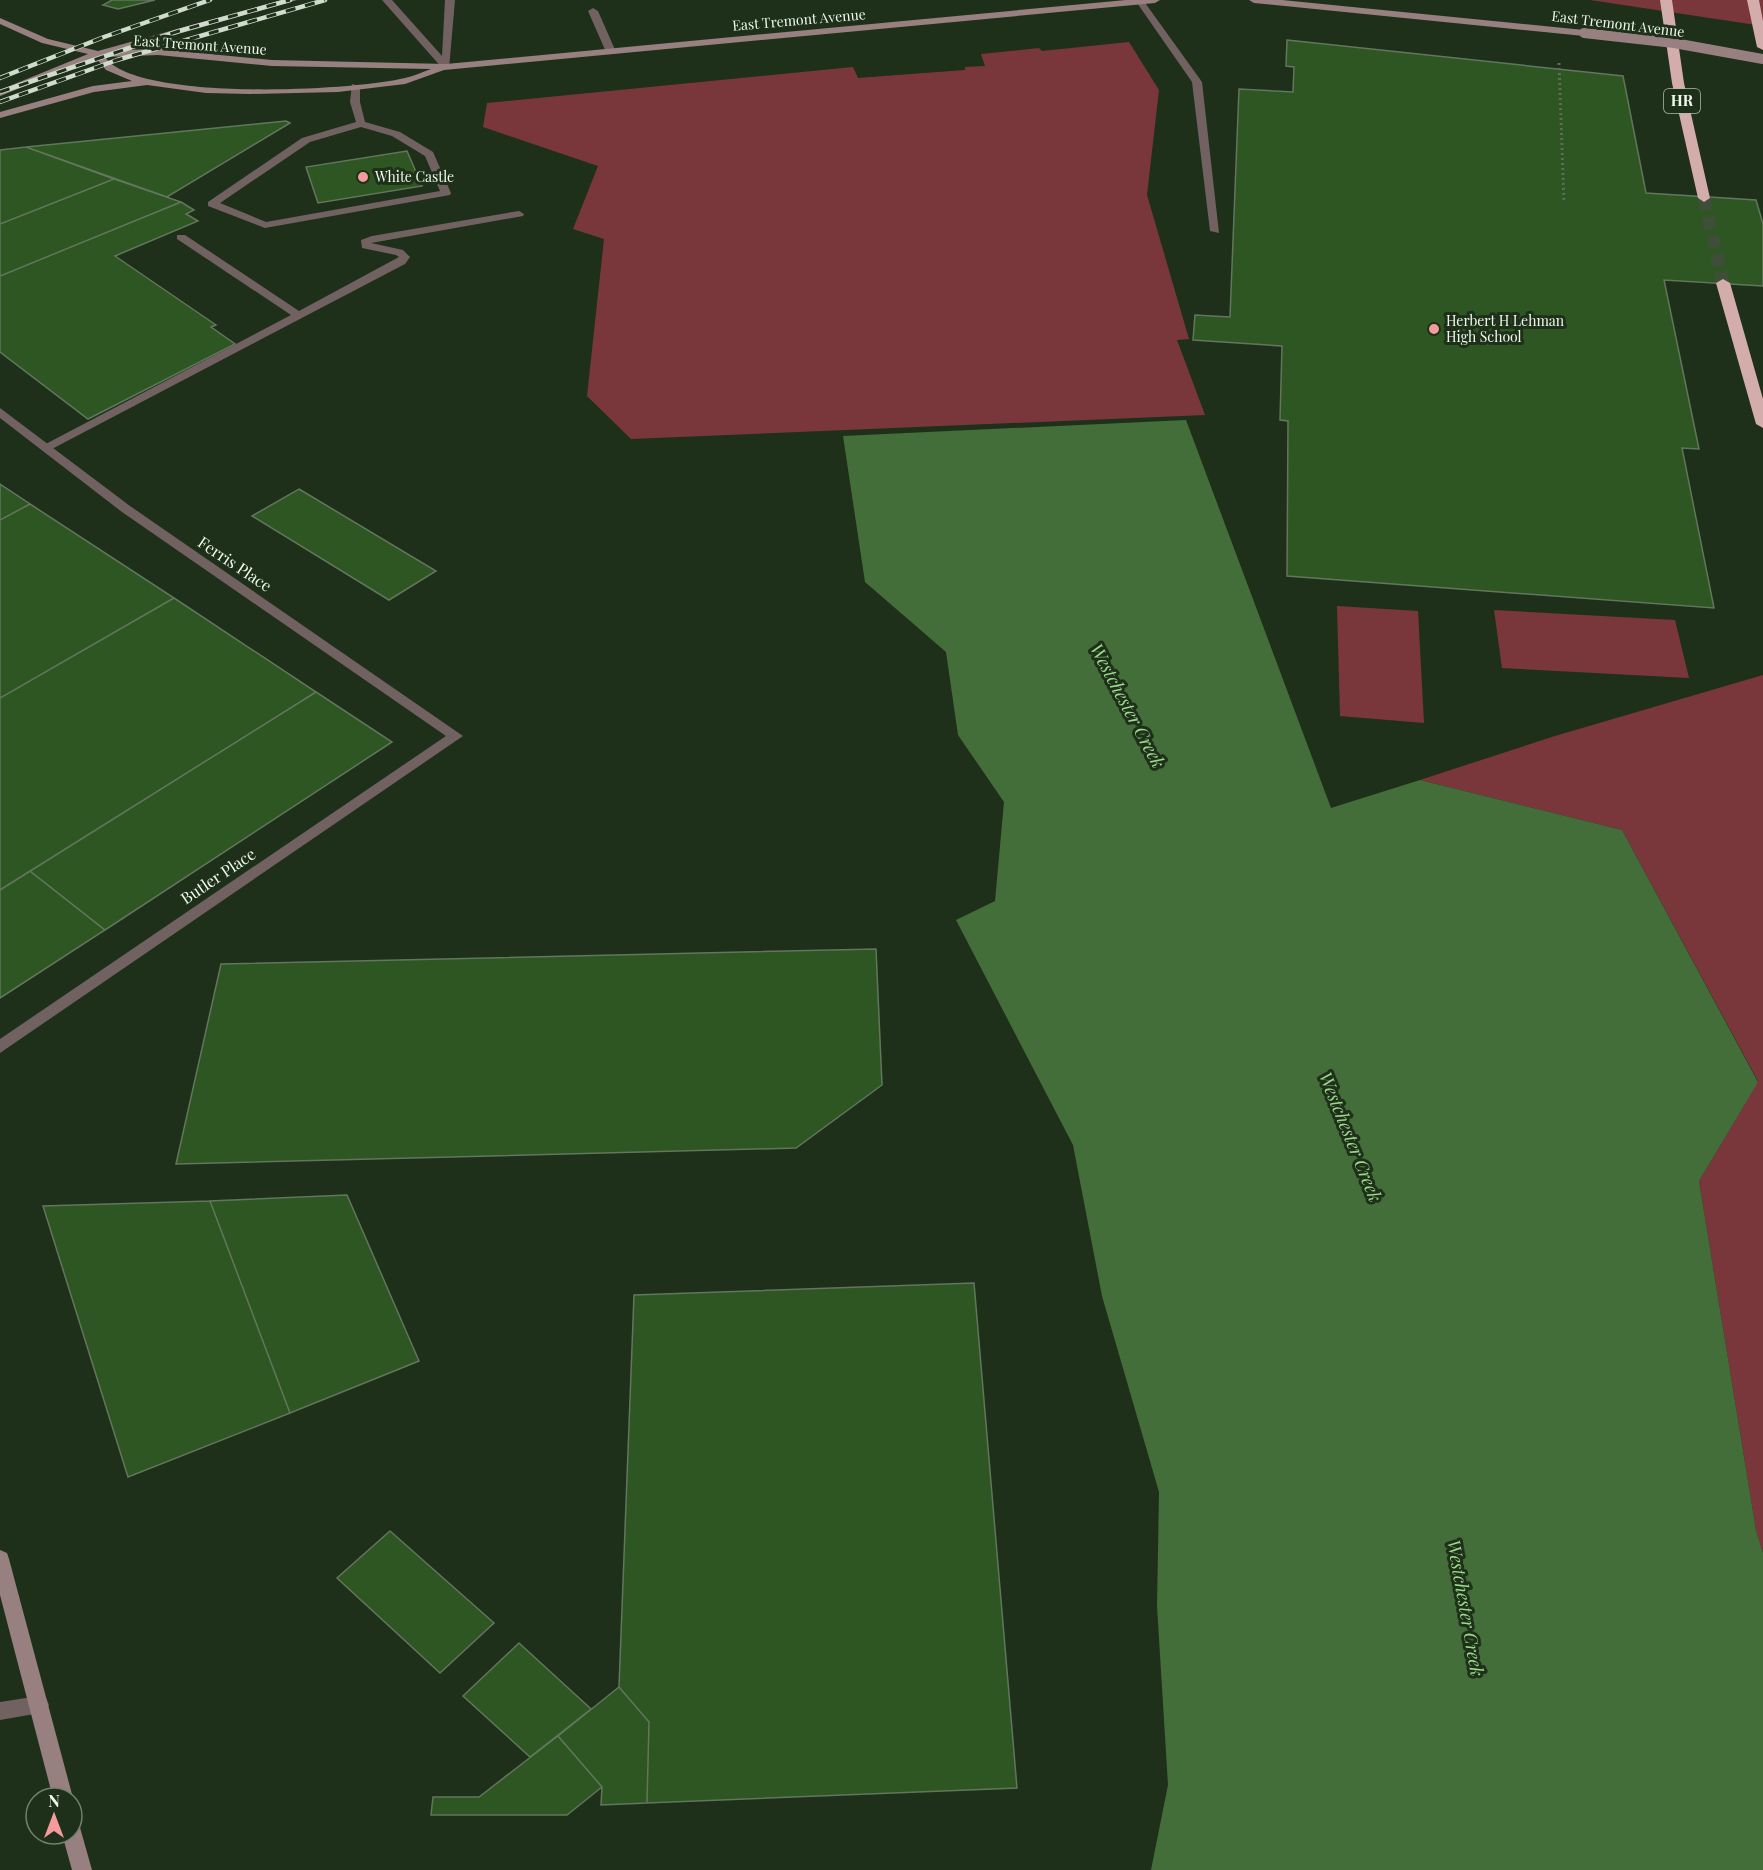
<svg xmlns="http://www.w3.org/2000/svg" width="1763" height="1870" viewBox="0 0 1763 1870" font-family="'Playfair Display',serif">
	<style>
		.green { fill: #7a373b }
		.water { fill: #446e39 }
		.building { fill: #2d5622; stroke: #62765d; stroke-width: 1.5 }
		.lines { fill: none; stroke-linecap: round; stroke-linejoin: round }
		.highway-tunnel { stroke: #3e4e39; stroke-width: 13; stroke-dasharray: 13 6; stroke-linecap: butt }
		.path { stroke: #5e6d59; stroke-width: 3; stroke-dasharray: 2 3; stroke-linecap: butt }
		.lane { fill: #716161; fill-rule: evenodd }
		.street { fill: #716161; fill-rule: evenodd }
		.secondary { fill: #988080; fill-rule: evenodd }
		.highway { fill: #d3acac; fill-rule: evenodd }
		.rail-casing { stroke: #cfdbcc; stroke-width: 4.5 }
		.rail { stroke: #1f301a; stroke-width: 3; stroke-dasharray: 10; stroke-linecap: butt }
		.secondary-bridge { stroke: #988080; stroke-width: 10 }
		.poi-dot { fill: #f59b9d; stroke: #1f301a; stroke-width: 2 }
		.labels { text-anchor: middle; stroke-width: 6; stroke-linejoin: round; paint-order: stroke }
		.far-street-label { font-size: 14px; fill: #eef9eb; stroke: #1f301a }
		.far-poi-label { font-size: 14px; fill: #eef9eb; stroke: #1f301a; text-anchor: start }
		.shield { fill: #1f301a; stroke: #b0bdac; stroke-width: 1.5 }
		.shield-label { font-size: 15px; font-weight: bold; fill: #eef9eb }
		.street-label { font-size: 16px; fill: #eef9eb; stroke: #1f301a }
		.water-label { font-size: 18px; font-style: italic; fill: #9bd98b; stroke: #1f301a }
	</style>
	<rect width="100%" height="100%" fill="#1f301a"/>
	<path class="green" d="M 1590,0 L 1763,0 L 1763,26 Z
		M 1129,42 L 1159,90 L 1147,195 L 1189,339 L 1177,340 L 1205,415 L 631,439 L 587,396 L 604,239 L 573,229 L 598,166 L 483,127 L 487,103 L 853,67 L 858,78 L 965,70 L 965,67 L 985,66 L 981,54 L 1039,48 L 1042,51 Z
		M 1337,606 L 1418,611 L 1424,723 L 1340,716 Z
		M 1494,610 L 1675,620 L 1689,678 L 1502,668 Z
		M 1763,675 L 1763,1553 L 1756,1530 L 1699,1181 L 1758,1081 L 1622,830 L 1420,780 L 1555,736 Z"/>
	<path class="water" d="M 1186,420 L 1331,808 L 1420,780 L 1622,830 L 1758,1082 L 1699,1181 L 1756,1530 L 1763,1553 L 1763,1870 L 1151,1870 L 1168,1785 L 1157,1606 L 1159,1492 L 1102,1296 L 1073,1145 L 956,920 L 995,901 L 1004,802 L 958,735 L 946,652 L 865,582 L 843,436 Z"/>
	<path class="building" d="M 112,0 L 155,0 L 118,9 L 103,5 Z
		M 1287,40 L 1623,76 L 1646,193 L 1756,200 L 1763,224 L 1763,286 L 1664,280 L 1699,449 L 1682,448 L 1714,608 L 1287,576 L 1288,421 L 1280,420 L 1282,346 L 1193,340 L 1195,315 L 1230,317 L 1239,89 L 1293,92 L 1294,67 L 1286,66 Z
		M 286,121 L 290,123 L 167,197 L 26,147 Z
		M 26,147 L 114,179 L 0,224 L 0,150 Z
		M 407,151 L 422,186 L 318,203 L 306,167 Z
		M 114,179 L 181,202 L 0,276 L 0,224 Z
		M 181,202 L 194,210 L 186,214 L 198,221 L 115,256 L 216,325 L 211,327 L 235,344 L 88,419 L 0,352 L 0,276 Z
		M 0,484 L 30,504 L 0,520 Z
		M 299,489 L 436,571 L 389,600 L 252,516 Z
		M 30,504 L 174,598 L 0,698 L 0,520 Z
		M 174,598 L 316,692 L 0,890 L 0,698 Z
		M 316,692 L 392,742 L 105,930 L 30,871 Z
		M 30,871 L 105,930 L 0,998 L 0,890 Z
		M 876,949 L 882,1085 L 796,1148 L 176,1164 L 221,964 Z
		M 347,1195 L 419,1361 L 290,1413 L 210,1201 Z
		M 210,1201 L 290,1413 L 128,1477 L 43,1206 Z
		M 974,1283 L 1017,1788 L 647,1803 L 649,1722 L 619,1687 L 634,1295 Z
		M 390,1531 L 494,1623 L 440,1673 L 337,1578 Z
		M 519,1643 L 591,1709 L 530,1757 L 463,1696 Z
		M 619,1687 L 649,1722 L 647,1803 L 601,1805 L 602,1787 L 558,1736 Z
		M 558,1736 L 602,1787 L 567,1815 L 431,1815 L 433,1797 L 479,1797 Z"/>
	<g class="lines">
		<path class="highway-tunnel" d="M 1704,198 L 1723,283"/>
		<path class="path" d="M 1559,63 L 1564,203"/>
		<path class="lane" d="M 1135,0 L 1143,0 L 1202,82 L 1219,233 L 1210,231 L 1192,82 Z
			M 593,8 L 598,11 L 616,52 L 614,54 L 606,52 L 588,11 Z
			M 352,84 L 360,86 L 360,102 L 365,122 L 400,132 L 433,152 L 451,193 L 450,195 L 265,228 L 208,206 L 208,202 L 302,138 L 356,122 L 350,102 ZM 361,127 L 392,136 L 425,156 L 440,191 L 266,222 L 220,203 L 310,142 Z
			M 519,211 L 524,214 L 523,216 L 371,243 L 403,250 L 410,257 L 405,264 L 50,450 L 46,451 L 40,447 L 291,315 L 177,239 L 177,235 L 185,235 L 299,311 L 399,257 L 396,255 L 362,248 L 361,240 L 372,236 Z"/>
		<path class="street" d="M 382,0 L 392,0 L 442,56 L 445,0 L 455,0 L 449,69 L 443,69 Z
			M 0,408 L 130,506 L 463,736 L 0,1053 L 0,1039 L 446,736 L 122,512 L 0,418 Z
			M 39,1696 L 46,1698 L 49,1705 L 46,1712 L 0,1720 L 0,1702 Z"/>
		<path class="secondary" d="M 282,0 L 297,0 L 122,50 L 158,49 L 272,60 L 446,64 L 1126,0 L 1160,0 L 1155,3 L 444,70 L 405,84 L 338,92 L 250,94 L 206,93 L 147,85 L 94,92 L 0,118 L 0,112 L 93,86 L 132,81 L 106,70 L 96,58 L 0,96 L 0,90 L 88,54 L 42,43 L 0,24 L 0,18 L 48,39 L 98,51 ZM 158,55 L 272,66 L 431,69 C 422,72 414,76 405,78 C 352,91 136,102 105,57 Z
			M 1249,0 L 1282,0 L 1584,30 L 1589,33 L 1584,36 L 1254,3 Z
			M 0,1550 L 7,1553 L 9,1559 L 73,1798 L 72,1801 L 72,1798 L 53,1798 L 0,1595 Z
			M 72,1821 L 79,1824 L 92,1870 L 72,1870 L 62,1834 L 72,1834 Z"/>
		<path class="highway" d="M 1660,0 L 1672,0 L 1684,83 L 1710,198 L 1704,202 L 1698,198 L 1672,83 Z
			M 1747,0 L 1759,0 L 1763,21 L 1763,50 L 1757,47 Z
			M 1723,279 L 1730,283 L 1763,399 L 1763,428 L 1756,424 L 1716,283 Z"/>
		<defs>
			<path id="rail" d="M 0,78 L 104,37 L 210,0
				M 0,92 L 179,31 L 290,0
				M 0,102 L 117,60 L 325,0"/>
		</defs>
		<use href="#rail" class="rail-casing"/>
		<use href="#rail" class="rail"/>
		<path class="secondary-bridge" d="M 1584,33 L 1674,43 L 1763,59"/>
	</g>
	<g class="poi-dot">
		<circle cx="363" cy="177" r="6"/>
		<circle cx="1434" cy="329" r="6"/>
	</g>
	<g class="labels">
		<g class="far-street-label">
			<text transform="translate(799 20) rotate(-5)" y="5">East Tremont Avenue</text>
			<text transform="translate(1618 24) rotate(7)" y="5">East Tremont Avenue</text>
			<text transform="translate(200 45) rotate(4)" y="5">East Tremont Avenue</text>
		</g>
		<g class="far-poi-label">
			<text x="375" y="182">White Castle</text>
			<text x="1446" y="326">Herbert H Lehman<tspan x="1446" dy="16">High School</tspan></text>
		</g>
		<rect class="shield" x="1664" y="89" width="36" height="24" rx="4.5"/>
		<g class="shield-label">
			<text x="1682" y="106">HR</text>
		</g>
		<g class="street-label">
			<text transform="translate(235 564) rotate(34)" y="6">Ferris Place</text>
			<text transform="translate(218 876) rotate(-34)" y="6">Butler Place</text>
		</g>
		<g class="water-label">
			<text transform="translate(1127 706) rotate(62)" y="6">Westchester Creek</text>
			<text transform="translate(1350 1137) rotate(68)" y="6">Westchester Creek</text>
			<text transform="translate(1465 1608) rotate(80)" y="6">Westchester Creek</text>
		</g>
	</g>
	<g transform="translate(54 1816)"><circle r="28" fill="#1f301a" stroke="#72806e" stroke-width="1.5"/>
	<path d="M0-4.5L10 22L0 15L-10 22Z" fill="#f59b9d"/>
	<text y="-9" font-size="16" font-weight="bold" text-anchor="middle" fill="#eef9eb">N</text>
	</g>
</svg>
